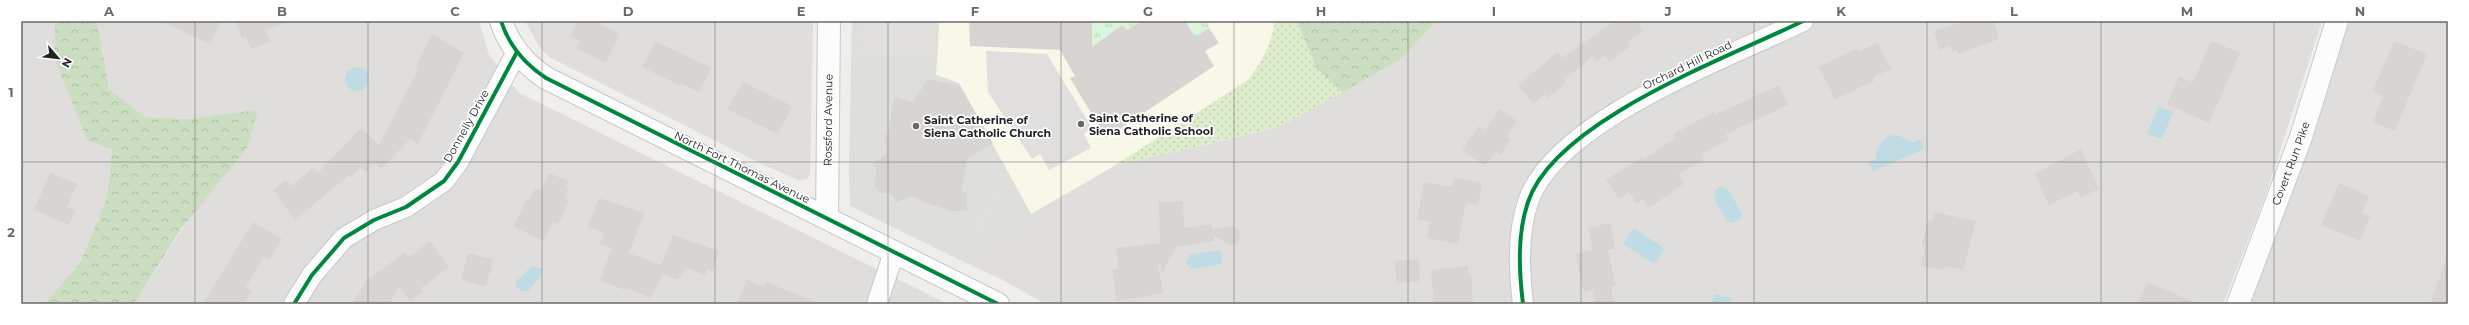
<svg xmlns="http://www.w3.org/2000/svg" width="2469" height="325" viewBox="0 0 2469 325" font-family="Montserrat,sans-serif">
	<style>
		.residential { fill: #dfdedc }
		.education { fill: #f8f7e8 }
		.religious { fill: #dededc }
		.grass { fill: url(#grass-dots) }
		.forest { fill: url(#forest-crowns) }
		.park { fill: url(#park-tufts) }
		.parking { fill: #e0dfde }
		.water { fill: #bfdbe3 }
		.building { fill: #d7d4d2 }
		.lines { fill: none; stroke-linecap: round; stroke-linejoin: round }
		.minor-casing { stroke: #c9c8c7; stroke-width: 22 }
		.tertiary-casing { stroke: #c9c8c7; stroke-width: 24 }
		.minor { stroke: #fdfcfc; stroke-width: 20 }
		.tertiary { stroke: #fdfcfc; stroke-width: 22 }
		.cycleway-casing { stroke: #fff; stroke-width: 6 }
		.cycleway { stroke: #00873e; stroke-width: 4 }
		.grid { fill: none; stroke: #6a6968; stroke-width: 1; stroke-opacity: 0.55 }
		.poi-dot { fill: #6a6968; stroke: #fff; stroke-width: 1.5 }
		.labels { text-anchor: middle; stroke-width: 3.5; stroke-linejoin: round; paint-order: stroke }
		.street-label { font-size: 11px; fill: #222; stroke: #fff }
		.poi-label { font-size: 11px; font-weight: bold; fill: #222; stroke: #fff; text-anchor: start }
		.neatline { fill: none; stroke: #6a6968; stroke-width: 1.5 }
		.grid-label { font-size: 13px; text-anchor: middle; font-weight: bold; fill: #6a6968 }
	</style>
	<defs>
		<pattern id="grass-dots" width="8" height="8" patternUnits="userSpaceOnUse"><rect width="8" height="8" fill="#ddeccb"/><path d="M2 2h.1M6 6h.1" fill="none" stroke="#bdcaae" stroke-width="1.8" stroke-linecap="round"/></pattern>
		<pattern id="forest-crowns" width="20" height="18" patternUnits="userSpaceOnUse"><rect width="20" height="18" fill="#cbdec1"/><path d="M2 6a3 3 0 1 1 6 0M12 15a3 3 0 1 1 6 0" fill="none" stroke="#aebea6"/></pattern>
		<pattern id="park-tufts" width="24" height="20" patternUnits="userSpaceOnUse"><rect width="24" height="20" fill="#daf5da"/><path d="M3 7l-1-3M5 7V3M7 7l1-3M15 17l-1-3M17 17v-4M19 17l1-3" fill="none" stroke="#bbd2bb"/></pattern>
	</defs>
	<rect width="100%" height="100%" fill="#f0eeeb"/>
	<path class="residential" d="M 21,21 L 55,21 L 54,58 L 87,139 L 112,148 L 107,197 L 80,263 L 44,304 L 21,304 Z
		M 97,21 L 479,21 L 489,55 L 519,93 L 948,304 L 134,304 L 258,111 L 189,119 L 145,117 L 109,89 Z
		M 525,21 L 813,21 L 810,173 L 808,178 L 800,181 L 764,165 L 549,57 L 540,48 Z
		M 1437,21 L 2322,21 L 2265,197 L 2223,304 L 1045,304 L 1003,280 L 966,263 L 986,239 L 1114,166 L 1279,127 L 1401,59 Z
		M 2347,21 L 2448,21 L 2448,304 L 2250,304 Z"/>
	<path class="education" d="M 939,21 L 1275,21 L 1271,43 L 1258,67 L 1248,80 L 1114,166 L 1031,214 L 959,83 L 936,75 Z"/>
	<path class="religious" d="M 852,21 L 939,21 L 936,75 L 959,83 L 1031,214 L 986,239 L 966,263 L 850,206 L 849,170 Z"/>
	<path class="grass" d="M 1275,21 L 1297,21 L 1316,67 L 1343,92 L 1278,127 L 1114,166 L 1248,80 C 1263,61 1271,44 1275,21 Z"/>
	<path class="forest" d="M 55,21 L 97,21 L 109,89 L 145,117 L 189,119 L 258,110 L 247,148 L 181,229 L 134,304 L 44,304 L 80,263 L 107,197 L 112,149 L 87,140 L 54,58 Z
		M 1297,21 L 1437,21 L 1401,59 L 1343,92 L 1316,67 Z"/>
	<path class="park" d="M 1092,21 L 1141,21 L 1127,30 L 1122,25 L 1101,40 L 1091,51 Z
		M 1185,21 L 1208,21 L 1209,28 L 1195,37 Z"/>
	<path class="parking" d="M 859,21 L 939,21 L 937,60 L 858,56 Z
		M 986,51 L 1047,54 L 1092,128 L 1084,134 L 1091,148 L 1049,170 L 1040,154 L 1032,159 L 988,92 Z
		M 997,187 L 1003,191 L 977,238 L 970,235 Z"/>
	<path class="water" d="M345 79a12 12 0 1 1 24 0a12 12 0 1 1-24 0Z
		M 2158,107 L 2173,112 L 2162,139 L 2147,134 Z
		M 1892,135 L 1900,136 L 1913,143 L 1920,139 L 1924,149 L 1873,171 L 1869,162 L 1876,159 C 1875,147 1882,140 1892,135 Z
		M 1722,186 L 1729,191 L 1742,214 L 1740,219 L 1732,223 L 1727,221 L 1714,199 L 1716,194 L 1714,191 Z
		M 1634,228 L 1665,249 L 1654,264 L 1623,244 Z
		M 1220,250 L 1222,264 L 1191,269 L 1190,265 L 1187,266 L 1186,259 L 1189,259 L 1189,255 Z
		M 532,266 L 542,269 L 542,275 L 528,291 L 521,291 L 516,286 L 516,281 Z
		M 1715,294 L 1732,298 L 1730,304 L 1712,304 Z"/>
	<path class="building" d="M 161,21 L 221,21 L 210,44 Z
		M 235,21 L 286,21 L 286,23 L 266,30 L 270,41 L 251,49 L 246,38 L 242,39 Z
		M 578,21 L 595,21 L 620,34 L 605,63 L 576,48 L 580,41 L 570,36 Z
		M 969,21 L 1092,21 L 1092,47 L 1122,25 L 1127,30 L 1141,21 L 1185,21 L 1195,37 L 1209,28 L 1219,43 L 1205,51 L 1214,66 L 1106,138 L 1070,78 L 1075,76 L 1060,50 L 970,46 Z
		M 1615,21 L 1637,21 L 1643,31 L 1628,41 L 1631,46 L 1609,62 L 1605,55 L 1596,61 L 1593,56 L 1564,80 L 1566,82 L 1548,98 L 1545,94 L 1533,104 L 1518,85 L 1558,52 L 1562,58 Z
		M 1966,21 L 1994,21 L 1999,39 L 1958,54 L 1957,50 L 1952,52 L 1950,46 L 1939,50 L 1934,31 Z
		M 432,34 L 464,53 L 418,144 L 410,139 L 381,169 L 375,163 L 366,172 L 361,167 L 351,177 L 349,175 L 295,220 L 273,190 L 286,180 L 291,186 L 313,168 L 318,173 L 361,128 L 379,145 L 418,70 L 415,68 Z
		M 655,41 L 711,68 L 699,92 L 680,83 L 679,85 L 642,67 Z
		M 2211,41 L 2240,53 L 2209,123 L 2167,104 L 2179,77 L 2193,82 Z
		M 2394,41 L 2427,54 L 2395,131 L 2373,122 L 2383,96 L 2373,91 Z
		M 1878,43 L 1891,69 L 1873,77 L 1874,81 L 1835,99 L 1819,67 L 1858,48 L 1859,51 Z
		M 929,79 L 960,86 L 993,143 L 967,159 L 961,191 L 967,193 L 967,211 L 952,211 L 923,202 L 912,196 L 896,202 L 892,194 L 880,192 L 874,184 L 877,170 L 872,164 L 887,153 L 884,135 L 888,135 L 893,104 L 896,97 L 912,102 Z
		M 743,82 L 792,106 L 778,134 L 727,109 Z
		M 1779,85 L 1788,105 L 1726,134 L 1728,140 L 1702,154 L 1705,160 L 1678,174 L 1685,183 L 1649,208 L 1643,199 L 1637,204 L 1629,192 L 1619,199 L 1606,180 L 1642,157 L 1644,159 L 1675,138 L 1673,134 L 1714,112 L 1715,115 Z
		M 1500,109 L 1517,121 L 1507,135 L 1511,139 L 1500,155 L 1496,152 L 1485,166 L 1462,150 L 1479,126 L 1485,130 Z
		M 2081,149 L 2099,189 L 2081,197 L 2078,191 L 2049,205 L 2035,174 Z
		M 50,173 L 77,184 L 67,207 L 75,210 L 69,225 L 34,210 Z
		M 549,173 L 568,181 L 566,187 L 569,188 L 565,199 L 569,200 L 558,225 L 553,222 L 544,241 L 514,227 L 526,199 L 529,200 L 535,188 L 540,191 Z
		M 1454,178 L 1482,183 L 1478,205 L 1466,203 L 1458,244 L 1427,238 L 1430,222 L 1417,219 L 1424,182 L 1452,187 Z
		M 2339,183 L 2369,196 L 2362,213 L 2370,216 L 2360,241 L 2321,225 Z
		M 599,198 L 644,213 L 629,253 L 661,265 L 673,235 L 719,251 L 712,271 L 707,269 L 705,275 L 686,268 L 678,280 L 663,274 L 650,298 L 626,288 L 625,290 L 600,280 L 612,248 L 600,244 L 604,233 L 588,227 Z
		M 1183,201 L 1184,228 L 1212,224 L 1212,229 L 1233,226 L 1239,230 L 1240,237 L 1236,244 L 1229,245 L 1213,235 L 1214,241 L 1176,247 L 1161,274 L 1161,264 L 1158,264 L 1163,293 L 1117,301 L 1112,269 L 1118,269 L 1117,248 L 1160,243 L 1159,202 Z
		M 1934,212 L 1976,221 L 1963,270 L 1945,266 L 1944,270 L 1921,265 L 1925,248 L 1922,243 L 1928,220 L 1932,221 Z
		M 253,222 L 282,239 L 270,259 L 264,256 L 246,287 L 252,291 L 244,304 L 203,304 Z
		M 1610,223 L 1615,248 L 1608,250 L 1616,286 L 1611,287 L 1615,304 L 1595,304 L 1592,290 L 1584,292 L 1575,254 L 1593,250 L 1588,228 Z
		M 430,241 L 449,267 L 421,288 L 423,291 L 410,301 L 399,287 L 389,304 L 352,304 L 366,281 L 405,252 L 409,257 Z
		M 468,253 L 493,259 L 486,287 L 461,280 Z
		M 1418,259 L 1420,281 L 1397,283 L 1395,261 Z
		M 2446,260 L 2448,304 L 2430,304 Z
		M 1468,266 L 1468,274 L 1471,273 L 1473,302 L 1467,304 L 1434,304 L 1431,270 Z
		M 747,280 L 764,287 L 766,282 L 819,304 L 737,304 Z
		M 2147,282 L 2199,304 L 2138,304 Z"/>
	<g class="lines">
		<defs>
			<path id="minor" d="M 294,304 L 312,275 L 344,238 L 374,220 L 406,207 L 444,181 L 458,162 L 517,52
				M 877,304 L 894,252
				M 1523,304 C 1519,271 1517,234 1528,202 C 1555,120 1730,57 1803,21"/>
			<g id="tertiary">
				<path d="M 501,21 C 509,46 525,64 546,78 L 998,304"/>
				<path id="s1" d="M 827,218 L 829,21"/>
				<path id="s2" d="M 2238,304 L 2301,137 L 2337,21"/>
			</g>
		</defs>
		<use href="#minor" class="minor-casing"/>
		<use href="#tertiary" class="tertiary-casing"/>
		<use href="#minor" class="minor"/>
		<use href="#tertiary" class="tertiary"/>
		<defs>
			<path id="cycleway" d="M 501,21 C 509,46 525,64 546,78 L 998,304
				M 294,304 L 312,275 L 344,238 L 374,220 L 406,207 L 444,181 L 458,162 L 517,52
				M 1523,304 C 1519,271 1517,234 1528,202 C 1555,120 1730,57 1803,21"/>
		</defs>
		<use href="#cycleway" class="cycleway-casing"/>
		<use href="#cycleway" class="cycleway"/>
	</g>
	<path class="grid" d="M 195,21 L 195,304M 368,21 L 368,304M 542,21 L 542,304M 715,21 L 715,304M 888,21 L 888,304M 1061,21 L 1061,304M 1234,21 L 1234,304M 1408,21 L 1408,304M 1581,21 L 1581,304M 1754,21 L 1754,304M 1927,21 L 1927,304M 2101,21 L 2101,304M 2274,21 L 2274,304M 21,162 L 2448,162"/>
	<g class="poi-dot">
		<circle cx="1081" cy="124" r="4"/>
		<circle cx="916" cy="126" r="4"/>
	</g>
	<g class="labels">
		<g class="street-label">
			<text transform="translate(1687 65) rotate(-26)" y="4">Orchard Hill Road</text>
			<text dy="4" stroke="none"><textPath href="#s1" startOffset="98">Rossford Avenue</textPath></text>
			<text transform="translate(466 126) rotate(-61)" y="4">Donnelly Drive</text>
			<text dy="4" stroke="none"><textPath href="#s2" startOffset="150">Covert Run Pike</textPath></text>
			<text transform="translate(742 167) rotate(26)" y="4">North Fort Thomas Avenue</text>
		</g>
		<g class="poi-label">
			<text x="1089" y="122">Saint Catherine of<tspan x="1089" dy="13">Siena Catholic School</tspan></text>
			<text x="924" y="124">Saint Catherine of<tspan x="924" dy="13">Siena Catholic Church</tspan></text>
		</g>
	</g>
	<rect width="2469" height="325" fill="none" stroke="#ffffff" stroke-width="44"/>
	<g transform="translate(58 58) rotate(118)" stroke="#ffffff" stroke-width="3" paint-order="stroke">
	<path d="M0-3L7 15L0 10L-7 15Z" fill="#222222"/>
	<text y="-6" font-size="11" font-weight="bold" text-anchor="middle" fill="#222222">N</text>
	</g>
	<rect x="22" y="22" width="2425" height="281" class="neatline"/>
	<g class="grid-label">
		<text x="109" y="16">A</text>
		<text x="282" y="16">B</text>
		<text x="455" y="16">C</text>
		<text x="628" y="16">D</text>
		<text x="801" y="16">E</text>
		<text x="975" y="16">F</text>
		<text x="1148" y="16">G</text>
		<text x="1321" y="16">H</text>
		<text x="1494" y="16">I</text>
		<text x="1668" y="16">J</text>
		<text x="1841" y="16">K</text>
		<text x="2014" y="16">L</text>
		<text x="2187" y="16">M</text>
		<text x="2360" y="16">N</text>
		<text x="11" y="97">1</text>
		<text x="11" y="237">2</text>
	</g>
</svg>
